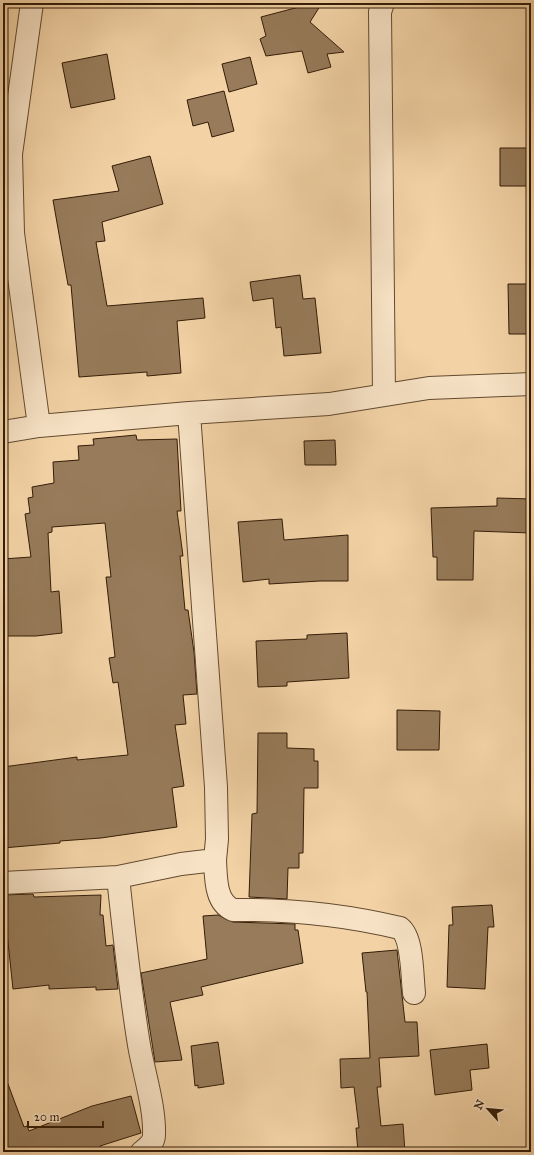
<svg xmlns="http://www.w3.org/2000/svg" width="534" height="1155" viewBox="0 0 534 1155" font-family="'IM FELL Great Primer',serif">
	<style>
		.building { fill: #977b5a; stroke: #331c07 }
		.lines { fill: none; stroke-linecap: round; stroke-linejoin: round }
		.minor-casing { stroke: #634a2f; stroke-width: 24 }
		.minor { stroke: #f7e2c5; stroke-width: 22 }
	</style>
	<rect width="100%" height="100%" fill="#f3d3a6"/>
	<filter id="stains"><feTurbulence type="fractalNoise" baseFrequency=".005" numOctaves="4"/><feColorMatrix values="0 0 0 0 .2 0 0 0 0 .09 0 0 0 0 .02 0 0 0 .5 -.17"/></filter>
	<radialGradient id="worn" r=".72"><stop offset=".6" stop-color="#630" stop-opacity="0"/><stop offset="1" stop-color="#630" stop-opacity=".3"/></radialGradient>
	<path class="building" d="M 314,3 L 322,3 L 310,22 L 344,52 L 327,54 L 331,67 L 308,73 L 302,51 L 266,56 L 260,39 L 266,36 L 261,17 Z
		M 107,54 L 115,99 L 71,108 L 62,63 Z
		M 250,57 L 257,84 L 229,92 L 222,64 Z
		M 224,91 L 234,131 L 212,137 L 208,122 L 193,126 L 187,100 Z
		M 500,148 L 531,148 L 531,186 L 500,186 Z
		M 150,156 L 163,204 L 102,222 L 105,241 L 96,242 L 107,306 L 203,298 L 205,318 L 177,321 L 181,373 L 147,376 L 147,372 L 79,377 L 71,285 L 68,285 L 53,200 L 119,191 L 112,166 Z
		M 300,275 L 303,299 L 315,298 L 321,353 L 284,356 L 281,327 L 276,328 L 273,298 L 253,301 L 250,282 Z
		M 508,284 L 531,284 L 531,334 L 509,334 Z
		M 136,435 L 137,440 L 177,439 L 181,511 L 177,511 L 183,556 L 180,556 L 185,610 L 188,610 L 194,652 L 197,694 L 183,695 L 186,724 L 175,725 L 184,786 L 172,788 L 177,827 L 101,838 L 60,841 L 60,843 L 3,848 L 3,767 L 77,757 L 77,760 L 128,755 L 118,682 L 113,683 L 109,658 L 115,657 L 106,577 L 111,577 L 105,523 L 52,527 L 52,532 L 48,533 L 51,592 L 59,591 L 62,633 L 36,636 L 3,636 L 3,559 L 31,557 L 25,514 L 30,513 L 28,498 L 33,497 L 32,487 L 54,483 L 53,462 L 79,460 L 78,446 L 94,445 L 93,439 Z
		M 335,440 L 336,465 L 305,465 L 304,441 Z
		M 497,498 L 531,499 L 531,533 L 474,531 L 473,580 L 437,580 L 437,557 L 433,557 L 431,508 L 497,506 Z
		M 282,519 L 284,540 L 348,535 L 348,581 L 320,581 L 269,584 L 269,579 L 243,582 L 238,522 Z
		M 347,633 L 349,678 L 287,682 L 287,686 L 258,687 L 256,641 L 307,639 L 307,635 Z
		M 397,710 L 440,711 L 439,750 L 397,750 Z
		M 258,733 L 287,733 L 287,748 L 314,749 L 314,761 L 318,761 L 318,788 L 304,788 L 303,853 L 299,853 L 299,868 L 288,868 L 287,899 L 249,897 L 252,814 L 257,813 Z
		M 33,894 L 34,897 L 101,895 L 100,915 L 103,915 L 106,946 L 113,945 L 118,989 L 96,990 L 96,987 L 49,989 L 49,985 L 13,989 L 3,895 Z
		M 492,905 L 494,927 L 488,927 L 485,989 L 447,987 L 449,925 L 453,925 L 452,907 Z
		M 218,915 L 233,922 L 295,924 L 295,930 L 298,930 L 303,963 L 201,987 L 203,995 L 170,1002 L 182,1060 L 155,1062 L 141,973 L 207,959 L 203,916 Z
		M 397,950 L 405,1022 L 417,1022 L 419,1056 L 379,1058 L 381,1087 L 377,1087 L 381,1126 L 403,1124 L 405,1152 L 358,1152 L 356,1128 L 359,1128 L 354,1087 L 341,1088 L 340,1059 L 370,1058 L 367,992 L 366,992 L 362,953 Z
		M 218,1042 L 224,1084 L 198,1088 L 198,1085 L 195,1086 L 191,1046 Z
		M 487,1044 L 489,1068 L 470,1070 L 472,1090 L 435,1095 L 430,1050 Z
		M 3,1076 L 5,1076 L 24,1127 L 27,1126 L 29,1131 L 92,1106 L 131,1096 L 141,1133 L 100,1146 L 101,1152 L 3,1152 Z"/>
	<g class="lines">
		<defs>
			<path id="minor" d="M 32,3 L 11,154 L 13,233 L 39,426
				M 383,3 L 380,12 L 384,394
				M 3,432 L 39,426 L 189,413 L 329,404 L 429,388 L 531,384
				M 215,860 C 216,878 215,902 233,910 C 289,909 346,915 400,928 C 413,938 412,976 414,993
				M 118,877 C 124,933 130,990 139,1045 C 144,1074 155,1107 154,1135 C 154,1143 148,1147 142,1152
				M 3,883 L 118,877 L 181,864 L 215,860 L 217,839 L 216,787 L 189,413"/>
		</defs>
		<use href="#minor" class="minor-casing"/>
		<use href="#minor" class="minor"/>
	</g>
	<rect width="534" height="1155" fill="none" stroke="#f3d3a6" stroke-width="16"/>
	<rect x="4" y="4" width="526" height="1147" fill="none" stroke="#331c07" stroke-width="2"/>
	<rect x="8" y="8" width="518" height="1139" fill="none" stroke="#331c07"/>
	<g transform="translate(488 1109) rotate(297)" stroke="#f7e2c5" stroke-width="3" paint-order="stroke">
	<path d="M0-3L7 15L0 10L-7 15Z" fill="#331c07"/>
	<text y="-6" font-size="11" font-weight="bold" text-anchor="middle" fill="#331c07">N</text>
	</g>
	<path d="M28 1121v6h75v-6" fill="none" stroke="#331c07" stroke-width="2"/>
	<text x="34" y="1121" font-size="12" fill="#331c07" stroke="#f7e2c5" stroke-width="3" paint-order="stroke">20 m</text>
	<rect width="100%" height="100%" filter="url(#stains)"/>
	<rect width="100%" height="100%" fill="url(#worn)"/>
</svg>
